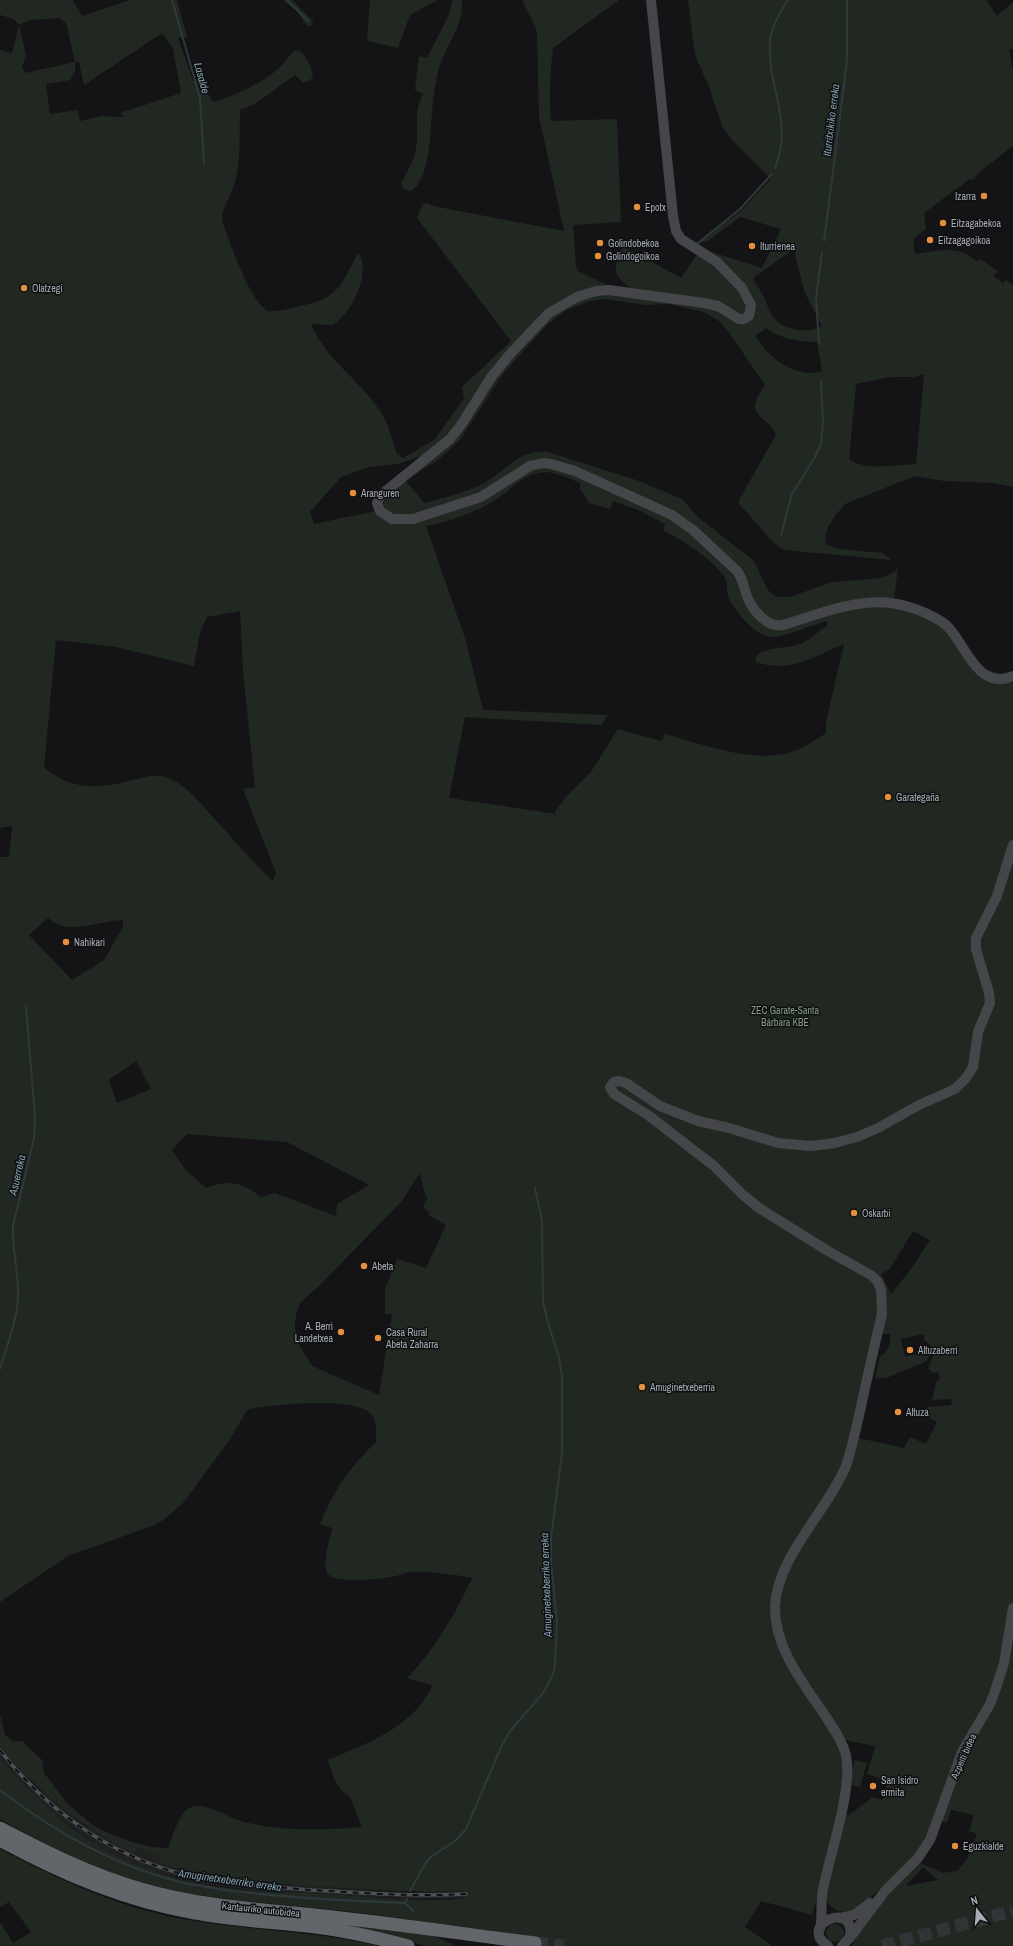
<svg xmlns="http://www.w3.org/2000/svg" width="1013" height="1946" viewBox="0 0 1013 1946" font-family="'Archivo Narrow',sans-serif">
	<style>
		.built { fill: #202123 }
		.green { fill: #212821; fill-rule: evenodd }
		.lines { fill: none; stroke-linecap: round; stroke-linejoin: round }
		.stream { stroke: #2e393e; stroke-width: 2 }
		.highway-tunnel { stroke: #313336; stroke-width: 13; stroke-dasharray: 13 6; stroke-linecap: butt }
		.secondary { stroke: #44464a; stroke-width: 10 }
		.highway { stroke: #62666b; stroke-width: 13 }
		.rail-casing { stroke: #4f5155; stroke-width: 3.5 }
		.rail { stroke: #0f0f11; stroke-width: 2; stroke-dasharray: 6; stroke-linecap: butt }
		.poi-dot { fill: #e48f3e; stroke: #0f0f11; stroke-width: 1.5 }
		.labels { text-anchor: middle; stroke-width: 3; stroke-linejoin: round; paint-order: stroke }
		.poi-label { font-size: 10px; fill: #a7aeb5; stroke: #0f0f11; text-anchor: start }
		.park-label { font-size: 10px; fill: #839f7f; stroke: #0f0f11 }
		.street-label { font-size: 10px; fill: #a7aeb5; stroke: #0f0f11 }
		.water-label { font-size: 11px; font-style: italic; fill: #80a0ae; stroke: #0f0f11 }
	</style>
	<rect width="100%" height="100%" fill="#141416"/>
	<path class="built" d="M 0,1746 L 37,1788 L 84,1825 L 135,1853 L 138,1848 L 160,1857 L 158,1863 L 161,1864 L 189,1873 L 239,1881 L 405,1893 L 466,1891 L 467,1898 L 413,1899 L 250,1890 L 198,1883 L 158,1872 L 130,1862 L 99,1846 L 50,1812 L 27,1789 L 0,1757 Z"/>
	<path class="green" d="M 0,0 L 73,0 L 82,16 L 130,0 L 177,0 L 187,37 L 178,38 L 193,81 L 199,79 L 213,102 C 237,94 258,86 278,69 C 284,64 288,56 295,51 L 300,51 C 308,57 311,67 313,77 L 309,81 L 303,83 L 295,75 L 255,104 L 240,110 C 239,137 242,168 231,193 C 226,205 220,211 223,224 C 231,245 250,302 268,311 C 277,312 287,309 296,307 C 339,298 338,290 358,253 C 373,271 350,316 332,325 L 311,324 C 325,359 360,380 380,411 C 389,424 392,440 397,454 L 403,458 L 434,440 L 464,399 L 462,387 L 511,341 L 417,218 L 423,204 L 427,203 L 433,206 L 564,231 L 539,116 L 537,33 L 535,26 L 522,0 L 619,0 L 553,48 C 550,73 549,96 551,121 L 617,119 L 621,222 L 573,225 L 576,266 L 578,271 L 613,288 L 632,289 C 611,275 613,267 623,246 L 681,278 L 696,256 L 705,250 L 762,268 L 781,229 L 740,217 L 708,241 L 694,244 L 739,213 L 771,179 L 732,140 L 722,126 L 709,87 L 695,55 L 688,0 L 986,0 L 997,16 L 1013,2 L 1013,49 L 1009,49 L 1013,72 L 1013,146 L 982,170 L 973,180 L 970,179 L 924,213 L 926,229 L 913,239 L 915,254 C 938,251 959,244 977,262 L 980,259 L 998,271 L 993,276 L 1003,283 L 1006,280 L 1013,285 L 1013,487 L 993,483 L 944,481 L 915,476 L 847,503 C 837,512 822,530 826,544 L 839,549 L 882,553 L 891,560 L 784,550 L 775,544 L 739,504 L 739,500 L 776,435 C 773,422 753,417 755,405 C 756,398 762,391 765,385 L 728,331 L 719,321 L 704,312 L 668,304 L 646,305 L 606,299 L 590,301 L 567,310 L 548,324 L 502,375 L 460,440 L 438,460 L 414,475 L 412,475 L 424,455 L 398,464 L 369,467 L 341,477 L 310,512 L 314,524 L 385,509 L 383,504 L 386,497 L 405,480 L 424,503 C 442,498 461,494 478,486 C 503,475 518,448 548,452 L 639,481 L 682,499 L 699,518 L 754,561 L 768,590 L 776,597 L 790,597 L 832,582 L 881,578 L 892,573 L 898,568 L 894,599 L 926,610 L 984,668 L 1001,674 L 1013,671 L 1013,1946 L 852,1946 L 860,1930 L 891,1891 L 883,1886 C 871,1896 852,1920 835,1909 C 828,1905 824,1896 819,1890 L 812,1915 L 761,1901 L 745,1927 L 772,1946 L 534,1946 L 524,1936 C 458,1927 392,1916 326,1909 C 264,1902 201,1900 141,1882 C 91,1868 45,1844 0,1819 L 0,1757 C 55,1825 111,1864 198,1883 C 241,1892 286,1892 330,1894 C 375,1897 422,1903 467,1898 L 466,1891 C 418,1893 371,1890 323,1887 C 267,1883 212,1881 158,1863 L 160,1857 L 138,1848 L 135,1854 C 82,1827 37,1793 0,1746 L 0,1715 L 5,1735 L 13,1741 L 22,1741 L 42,1760 L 44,1773 L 67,1803 L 91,1824 L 108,1833 L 135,1843 L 152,1847 L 168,1848 C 172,1838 180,1812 189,1808 C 205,1800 226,1817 241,1821 C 281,1832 322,1830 362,1827 L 350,1797 L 342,1791 L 334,1779 L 328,1760 C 366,1744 416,1726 432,1685 L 407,1678 C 435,1649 455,1615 472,1578 C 458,1575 423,1571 410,1572 C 406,1572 401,1575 396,1576 C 383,1579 335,1585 327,1573 C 322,1564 330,1539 332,1528 L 320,1524 C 334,1490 349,1468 376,1442 C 376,1433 378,1423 372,1415 C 356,1395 272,1405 248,1409 L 228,1442 L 183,1503 L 165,1519 L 152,1526 L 68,1556 L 0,1602 L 0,857 L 9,857 L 12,826 L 0,828 L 0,50 L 12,53 L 19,25 L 14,19 L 0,15 ZM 59,18 L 66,23 L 75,62 L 25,73 L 22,67 L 26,55 L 19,25 L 31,20 ZM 162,33 L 173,48 L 181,93 L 120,113 L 124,117 L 101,116 L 80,121 L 78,110 L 50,114 L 46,84 L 70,80 L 75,71 L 75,62 L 79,62 L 84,85 ZM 794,249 L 804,291 L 822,326 C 809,334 783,331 773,317 C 769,311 767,304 764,297 C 761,291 756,285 753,278 ZM 766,328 C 781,339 799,342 817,342 L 822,371 C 795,379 769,358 755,336 ZM 924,374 L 916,464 C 898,465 863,471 849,459 L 856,384 L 890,377 L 914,377 ZM 548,472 L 566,477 L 580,483 L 580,488 L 589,503 L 610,509 L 613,501 L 638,510 L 665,524 L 663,530 C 685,542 708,556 724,576 C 728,581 726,590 728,596 C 734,611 755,636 771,637 C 788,637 810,625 827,621 L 827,626 C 817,632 810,640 800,644 C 787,649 763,646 755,658 L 756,662 C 790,674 814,656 844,644 L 826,722 L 826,733 C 815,740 804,748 791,752 C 753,764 702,744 665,734 L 661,741 L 618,729 L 591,772 L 566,797 L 555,812 L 556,814 L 449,798 L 465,717 L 602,725 L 607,715 L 483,710 L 466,641 L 426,526 C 449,521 472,514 492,502 C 512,490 523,472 548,472 ZM 240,611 L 243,672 L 255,787 L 243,789 L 276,873 L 273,881 C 251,861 231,836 210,814 C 198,800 185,784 166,777 C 155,774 144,777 133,780 C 101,789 70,791 44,767 L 56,640 L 116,647 L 194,666 L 200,632 L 207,617 ZM 48,918 C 69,937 99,920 123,920 L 123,927 L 104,960 L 72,980 L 29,935 ZM 136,1061 L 151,1089 L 117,1103 L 109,1080 ZM 187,1134 L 287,1142 L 369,1185 L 337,1204 L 336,1216 L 275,1193 L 261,1197 C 242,1182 229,1179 206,1188 L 185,1169 L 172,1150 ZM 420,1173 L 425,1195 L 428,1197 L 423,1207 L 430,1213 L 428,1215 L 446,1225 L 426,1268 L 397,1259 L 385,1289 L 385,1314 L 392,1314 L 379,1395 L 312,1366 L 299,1345 L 295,1328 L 296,1314 L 300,1303 L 320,1285 L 402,1201 ZM 913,1231 L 930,1240 L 911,1269 L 891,1294 L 881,1274 L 890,1269 ZM 877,1334 L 891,1334 C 889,1344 890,1352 880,1356 L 875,1379 L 889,1377 L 927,1361 L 929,1355 L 926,1351 L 905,1357 L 901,1339 L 923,1334 L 925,1341 L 930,1344 L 933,1357 L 928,1368 L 932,1373 L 938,1372 L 940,1379 L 936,1382 L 932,1400 L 951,1399 L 952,1405 L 927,1407 L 923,1414 L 937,1422 L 926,1444 L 910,1437 L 904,1448 L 854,1437 ZM 840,1739 L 875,1746 L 867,1774 L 888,1781 L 882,1800 L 873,1797 L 849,1815 L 841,1814 L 844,1748 ZM 951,1810 L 974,1815 L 969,1831 L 977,1834 L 966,1861 L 957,1871 L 942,1873 L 916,1861 L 938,1820 L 947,1823 ZM 923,1867 L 938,1880 L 906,1886 Z
		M 283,0 L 292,0 L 313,21 L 312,25 L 307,26 L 298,12 Z
		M 370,0 L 438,0 L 410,15 L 398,48 L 367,41 Z
		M 452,0 L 462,0 C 464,24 449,41 441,63 C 436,75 435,89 433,102 C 430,123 432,182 410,191 L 404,189 L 401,183 C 408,169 413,165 416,149 C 419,132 413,106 424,94 L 415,90 L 419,56 L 427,58 L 449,15 Z
		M 855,1760 L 867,1763 L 860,1787 L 848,1784 Z
		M 0,1849 C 57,1879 113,1905 177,1918 C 244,1931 312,1930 378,1946 L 0,1946 L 0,1922 L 13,1943 L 31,1932 L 9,1902 L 0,1907 Z
		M 346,1923 L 434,1936 L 456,1946 L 427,1946 L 346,1926 Z
		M826 1933a9 9 0 1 1 18 0a9 9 0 1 1-18 0Z"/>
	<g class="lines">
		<path class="stream" d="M 172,0 L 200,98 L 204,163
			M 287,0 L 308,21
			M 775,168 C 794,123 767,86 770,42 C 771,27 780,12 788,0
			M 824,241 L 843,93 L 847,59 L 847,0
			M 698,243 L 740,209 L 772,174
			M 819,343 L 816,298 L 822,252
			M 781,535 L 792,494 L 815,457 L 821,444 L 823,423 L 821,382
			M 0,1369 C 7,1344 19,1317 18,1291 C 18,1269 12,1248 13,1226 L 34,1138 L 35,1117 L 26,1007
			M 0,1790 C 53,1831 111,1864 176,1881 C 195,1886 214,1888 233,1891 C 290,1898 348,1901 405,1903 L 407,1899
			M 410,1891 L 425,1864 L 431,1857 L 456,1840 L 466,1829 L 502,1745 L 511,1730 L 544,1692 L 553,1674 L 555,1664 L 557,1621 L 551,1562 L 551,1538 L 562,1453 L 562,1376 L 559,1357 L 548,1323 L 543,1302 L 542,1220 L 535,1188
			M 405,1903 L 413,1911"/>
		<path class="highway-tunnel" d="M 535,1943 L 564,1946
			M 882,1946 L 1013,1911"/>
		<path class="secondary" d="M 651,0 L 673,216 L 676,231 L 681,239 L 717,262 L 742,288 L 751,305 L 749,316 L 744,319 L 739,319 L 718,306 L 704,303 L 609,290 L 596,291 L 577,297 L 549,313 L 511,353 L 492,376 L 461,425 L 450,439 L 381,495 L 377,503 L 380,511 L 392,519 L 413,519 L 481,497 L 530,466 L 543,463 L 551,464 L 575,471 L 672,515 L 693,530 L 737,571 C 744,580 744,591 749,601 C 755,613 769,628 783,625 C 842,607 884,586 942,622 C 964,635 974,693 1013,676
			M 840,1918 L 854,1915 L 870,1903
			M 820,1929 C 823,1916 820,1903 823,1889 C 830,1854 853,1789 846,1755 C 843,1742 835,1731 828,1720 C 805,1685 774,1649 775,1606 C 777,1557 828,1510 846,1466 C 852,1448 856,1429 860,1411 C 867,1379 874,1347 882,1314 L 881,1290 L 878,1282 L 871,1275 L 828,1251 L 759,1208 L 743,1195 L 714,1166 L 648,1115 L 614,1094 L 610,1087 L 614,1082 L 619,1081 L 626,1083 L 660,1106 L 698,1121 L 729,1128 L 778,1143 L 811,1146 L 835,1143 L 857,1137 L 878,1128 L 919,1105 L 955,1089 L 966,1078 L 973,1067 L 978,1032 L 990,1003 L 989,993 L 976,949 L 976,938 L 997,896 L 1013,845
			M 849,1939 L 885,1891 L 918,1858 L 930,1840 L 962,1752 L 990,1704 L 995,1691 L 1004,1663 L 1013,1608
			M 828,1946 C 796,1925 856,1899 850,1937 L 842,1946"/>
		<path class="highway" d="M 0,1828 C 46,1852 91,1875 141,1889 C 206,1908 274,1910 341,1918 C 406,1925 470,1935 535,1943
			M 0,1840 C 63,1874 125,1901 195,1913 C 235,1921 276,1922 316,1927 C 347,1931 378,1938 408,1946"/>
		<defs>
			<path id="rail" d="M 0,1750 C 50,1815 120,1862 200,1878 C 237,1885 275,1887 312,1890 C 363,1893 415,1897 466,1894"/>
		</defs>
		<use href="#rail" class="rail-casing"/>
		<use href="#rail" class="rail"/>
	</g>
	<g class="poi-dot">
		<circle cx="984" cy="196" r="4"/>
		<circle cx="637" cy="207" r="4"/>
		<circle cx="943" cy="223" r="4"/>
		<circle cx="930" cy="240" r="4"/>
		<circle cx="600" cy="243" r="4"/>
		<circle cx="752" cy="246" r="4"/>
		<circle cx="598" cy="256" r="4"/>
		<circle cx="24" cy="288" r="4"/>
		<circle cx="353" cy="493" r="4"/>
		<circle cx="888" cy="797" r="4"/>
		<circle cx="66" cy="942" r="4"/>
		<circle cx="854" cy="1213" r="4"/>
		<circle cx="364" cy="1266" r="4"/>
		<circle cx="341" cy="1332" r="4"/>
		<circle cx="378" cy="1338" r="4"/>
		<circle cx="910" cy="1350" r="4"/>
		<circle cx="642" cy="1387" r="4"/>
		<circle cx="898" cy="1412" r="4"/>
		<circle cx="873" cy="1786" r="4"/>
		<circle cx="955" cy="1846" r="4"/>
	</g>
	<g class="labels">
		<g class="poi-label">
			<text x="976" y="200" text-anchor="end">Izarra</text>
			<text x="645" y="211">Epotx</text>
			<text x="951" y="227">Eitzagabekoa</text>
			<text x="938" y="244">Eitzagagoikoa</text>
			<text x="608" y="247">Golindobekoa</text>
			<text x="760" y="250">Iturrienea</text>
			<text x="606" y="260">Golindogoikoa</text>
			<text x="32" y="292">Olatzegi</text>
			<text x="361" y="497">Aranguren</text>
			<text x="896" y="801">Garategaña</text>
			<text x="74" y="946">Nahikari</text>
			<text x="862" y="1217">Oskarbi</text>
			<text x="372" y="1270">Abeta</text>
			<text x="333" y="1330" text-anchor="end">A. Berri<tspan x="333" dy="12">Landetxea</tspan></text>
			<text x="386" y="1336">Casa Rural<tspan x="386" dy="12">Abeta Zaharra</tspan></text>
			<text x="918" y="1354">Altuzaberri</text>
			<text x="650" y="1391">Amuginetxeberria</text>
			<text x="906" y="1416">Altuza</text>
			<text x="881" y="1784">San Isidro<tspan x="881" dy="12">ermita</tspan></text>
			<text x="963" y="1850">Eguzkialde</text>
		</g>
		<g class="park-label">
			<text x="785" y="1014">ZEC Garate-Santa<tspan x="785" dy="12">Bárbara KBE</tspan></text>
		</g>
		<g class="street-label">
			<text transform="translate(963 1756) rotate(-66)" y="4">Azpeiti bidea</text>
			<text transform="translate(261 1909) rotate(6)" y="4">Kantauriko autobidea</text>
		</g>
		<g class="water-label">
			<text transform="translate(202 78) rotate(75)" y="4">Lasalde</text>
			<text transform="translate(831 120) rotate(-83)" y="4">Iturritxikiko erreka</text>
			<text transform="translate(17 1175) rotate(-77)" y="4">Asuerreka</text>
			<text transform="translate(546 1585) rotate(-92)" y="4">Amuginetxeberriko erreka</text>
			<text transform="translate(230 1880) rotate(8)" y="4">Amuginetxeberriko erreka</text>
		</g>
	</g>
	<g transform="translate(977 1910) rotate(343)" stroke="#0f0f11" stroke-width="3" paint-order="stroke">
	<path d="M0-3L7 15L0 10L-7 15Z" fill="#a7aeb5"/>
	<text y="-6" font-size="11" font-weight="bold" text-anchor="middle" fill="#a7aeb5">N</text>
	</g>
</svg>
